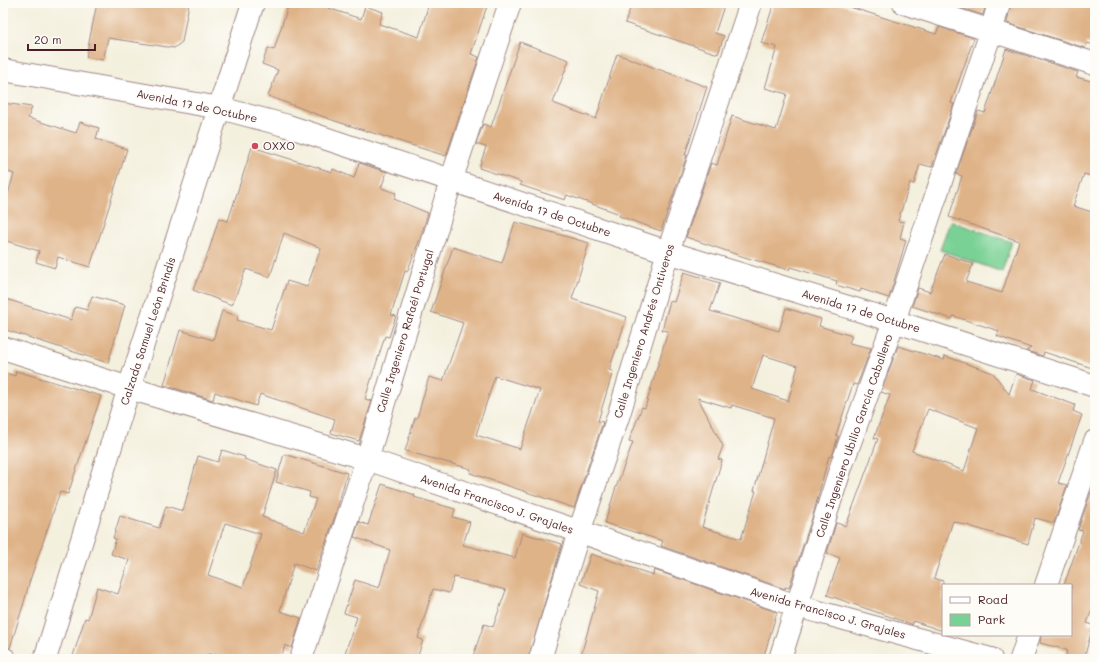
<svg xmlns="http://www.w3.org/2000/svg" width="1098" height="662" viewBox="0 0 1098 662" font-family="Mali,sans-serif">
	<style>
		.green { fill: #7ad195; stroke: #627860 }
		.building { fill: #dfb388; fill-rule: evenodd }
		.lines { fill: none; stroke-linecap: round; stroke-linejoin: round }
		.minor-casing { stroke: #9f8884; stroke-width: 24 }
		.tertiary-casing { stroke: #9f8884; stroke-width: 24 }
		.minor { stroke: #fff; stroke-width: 22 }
		.tertiary { stroke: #fff; stroke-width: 22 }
		.poi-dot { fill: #d1495b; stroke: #fdfcf7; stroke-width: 1.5 }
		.labels { text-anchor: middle; stroke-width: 3; stroke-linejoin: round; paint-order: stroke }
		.street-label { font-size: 11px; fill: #4a1f2b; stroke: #fdfcf7 }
		.poi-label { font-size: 11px; fill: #4a1f2b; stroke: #fdfcf7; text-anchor: start }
	</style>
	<rect width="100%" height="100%" fill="#fdfcf7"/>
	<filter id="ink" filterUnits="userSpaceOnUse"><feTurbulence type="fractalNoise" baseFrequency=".025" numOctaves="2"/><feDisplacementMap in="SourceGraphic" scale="8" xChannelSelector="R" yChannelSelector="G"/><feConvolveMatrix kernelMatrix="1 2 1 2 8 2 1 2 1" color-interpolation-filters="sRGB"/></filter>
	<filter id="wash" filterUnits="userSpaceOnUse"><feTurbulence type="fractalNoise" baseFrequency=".012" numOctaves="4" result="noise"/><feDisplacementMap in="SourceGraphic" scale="16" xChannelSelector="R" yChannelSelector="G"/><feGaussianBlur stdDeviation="0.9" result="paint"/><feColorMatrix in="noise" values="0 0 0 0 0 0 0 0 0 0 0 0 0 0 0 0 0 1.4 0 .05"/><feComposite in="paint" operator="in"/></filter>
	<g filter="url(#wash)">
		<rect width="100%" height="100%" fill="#f4f0de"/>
		<path class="green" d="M 950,221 L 1012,242 L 1002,272 L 940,250 Z"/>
		<g id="blocks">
			<path class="building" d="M 97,3 L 189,3 L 182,42 L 174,48 L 108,38 L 103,60 L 86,57 Z
				M 289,3 L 329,3 L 328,8 L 361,19 L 365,6 L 383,12 L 379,24 L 419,37 L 429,3 L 488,3 L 471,54 L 479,57 L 446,156 L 335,121 L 268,96 L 278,70 L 262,64 L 268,48 L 274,50 Z
				M 632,3 L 725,3 L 715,33 L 724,36 L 718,54 L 625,23 Z
				M 774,3 L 837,3 L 936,34 L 939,27 L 974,38 L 951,103 L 954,104 L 932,167 L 920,164 L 914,184 L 910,183 L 898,221 L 904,222 L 900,238 L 906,240 L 889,298 L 861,289 L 860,292 L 836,285 L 837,281 L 790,267 L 789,270 L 741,256 L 686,237 L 711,163 L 717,165 L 732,116 L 776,130 L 787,94 L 765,88 L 777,47 L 761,43 Z
				M 945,3 L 986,3 L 983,15 Z
				M 1011,3 L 1095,3 L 1095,45 L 1087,43 L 1085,48 L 1007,23 Z
				M 520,42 L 569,60 L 553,103 L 596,119 L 617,54 L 707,87 L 685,155 L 687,155 L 661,231 L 619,216 L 620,214 L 567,195 L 565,200 L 520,185 L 521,182 L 479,168 L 486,147 L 476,144 L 483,124 L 491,127 Z
				M 1006,49 L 1078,72 L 1076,77 L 1095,82 L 1095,177 L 1084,174 L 1073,206 L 1095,213 L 1095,369 L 1044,352 L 1043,356 L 1026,351 L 1031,348 L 997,336 L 999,331 L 953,316 L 952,319 L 912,306 L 918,288 L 930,292 L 945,254 L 973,264 L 966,282 L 1002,293 L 1019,241 L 949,217 L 962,176 L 956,174 L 978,111 L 985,113 Z
				M 3,103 L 32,107 L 28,118 L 76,133 L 80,122 L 99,128 L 96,139 L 127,149 L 90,267 L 58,257 L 55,268 L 36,262 L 39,251 L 3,240 L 3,210 L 14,174 L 3,170 Z
				M 252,147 L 332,172 L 333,169 L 354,178 L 359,163 L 387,172 L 381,188 L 396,193 L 394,199 L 428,213 L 420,239 L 407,272 L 405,271 L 391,315 L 396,316 L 389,337 L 385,336 L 365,399 L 372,401 L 359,441 L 331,433 L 335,419 L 260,394 L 256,406 L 215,392 L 213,400 L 164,385 L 180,330 L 213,340 L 222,311 L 238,316 L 237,320 L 271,330 L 287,281 L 307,287 L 321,248 L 284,233 L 270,277 L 246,269 L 232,305 L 193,290 L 209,250 L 219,218 L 228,221 Z
				M 515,222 L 589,243 L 572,299 L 627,317 L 609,370 L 613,371 L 598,421 L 603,422 L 574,508 L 470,473 L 471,469 L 405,451 L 415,418 L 417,418 L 429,377 L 443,381 L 463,323 L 431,312 L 453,247 L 502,263 ZM 495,376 L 540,390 L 520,449 L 476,435 Z
				M 684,272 L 720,283 L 710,311 L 779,331 L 786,308 L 821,319 L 819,326 L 852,336 L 849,343 L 871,348 L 857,385 L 853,384 L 836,435 L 838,436 L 833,454 L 831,457 L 829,456 L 813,515 L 789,588 L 785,587 L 785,589 L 661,546 L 663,541 L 605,523 L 615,490 L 633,442 L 629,441 L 642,407 L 645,408 L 668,331 L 662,330 L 670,301 L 674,302 ZM 763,355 L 798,366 L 788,401 L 752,389 ZM 698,398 L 731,408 L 732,405 L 774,418 L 754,491 L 756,491 L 741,539 L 702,527 L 722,460 L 718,459 L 723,446 Z
				M 92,296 L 125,305 L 108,363 L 3,329 L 3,298 L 71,320 L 75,307 L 87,310 Z
				M 898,346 L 944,360 L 945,356 L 993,373 L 1009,394 L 1016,374 L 1035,380 L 1032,389 L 1075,405 L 1073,411 L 1082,415 L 1058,483 L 1067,485 L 1054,523 L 1035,518 L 1028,544 L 953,521 L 934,578 L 943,581 L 943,631 L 913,621 L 912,625 L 911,624 L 827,595 L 840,558 L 827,553 L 836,523 L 846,526 L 878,439 L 874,438 L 890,395 L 881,392 ZM 928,409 L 978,428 L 964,471 L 912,451 Z
				M 16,371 L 101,396 L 68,494 L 60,492 L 29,583 L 25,599 L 10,648 L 3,646 L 3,372 L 15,376 Z
				M 222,450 L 245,457 L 244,459 L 277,470 L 262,517 L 304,532 L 316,499 L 309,497 L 310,492 L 276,482 L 284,454 L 347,473 L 336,513 L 316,571 L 294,563 L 280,611 L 301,618 L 292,648 L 285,645 L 281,659 L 229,659 L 209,653 L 207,659 L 72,659 L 85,618 L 88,619 L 97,587 L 118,594 L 129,560 L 111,554 L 116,539 L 113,538 L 120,516 L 159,528 L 166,506 L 183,511 L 198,456 L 218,462 ZM 225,523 L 261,534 L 243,587 L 208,575 Z
				M 382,484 L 415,495 L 414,497 L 455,509 L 453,517 L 470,522 L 463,545 L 515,558 L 522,533 L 562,544 L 528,659 L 472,659 L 484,624 L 493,627 L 506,590 L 454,577 L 449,593 L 433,589 L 418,638 L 423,640 L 417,659 L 343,659 L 357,617 L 344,613 L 355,580 L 379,588 L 390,550 L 354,537 L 359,522 L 368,525 Z
				M 1091,492 L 1095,493 L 1095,601 L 1087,623 L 1093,625 L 1084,659 L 1065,659 L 1067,650 L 1040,643 L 1041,635 L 1071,635 L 1071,585 L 1064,585 L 1083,531 L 1078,530 Z
				M 591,554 L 653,575 L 654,570 L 777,612 L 763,659 L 580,659 L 599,591 L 580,584 Z"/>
		</g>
	</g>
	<g filter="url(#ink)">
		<use href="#blocks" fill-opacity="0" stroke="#9f8884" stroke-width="1"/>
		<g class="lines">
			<defs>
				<path id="minor" d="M 904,3 L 1095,64
					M 3,70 L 220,108 L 288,126 L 668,252 L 894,321 L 1095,386
					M 3,348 L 129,388 L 367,459 L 797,606 L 991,659
					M 1046,585 L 1095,441
					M 3,658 L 5,659
					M 301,659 L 367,459 L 451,181 L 510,3
					M 540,659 L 579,532 L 619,414 L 668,252 L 751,3
					M 780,659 L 841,467 L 894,321 L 991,32 L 999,3
					M 1021,659 L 1029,635"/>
				<path id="tertiary" d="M 45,659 L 129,388 L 253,3"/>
			</defs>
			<use href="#minor" class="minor-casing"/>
			<use href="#tertiary" class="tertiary-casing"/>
			<use href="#minor" class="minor"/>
			<use href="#tertiary" class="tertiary"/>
		</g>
	</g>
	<circle class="poi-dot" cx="255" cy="146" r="4"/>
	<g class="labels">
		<g class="street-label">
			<text transform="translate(197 106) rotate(12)" y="4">Avenida 17 de Octubre</text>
			<text transform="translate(552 214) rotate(18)" y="4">Avenida 17 de Octubre</text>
			<text transform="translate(861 311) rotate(17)" y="4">Avenida 17 de Octubre</text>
			<text transform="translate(148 331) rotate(-72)" y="4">Calzada Samuel León Brindis</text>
			<text transform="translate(405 331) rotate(-73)" y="4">Calle Ingeniero Rafaél Portugal</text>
			<text transform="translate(644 331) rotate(-73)" y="4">Calle Ingeniero Andrés Ontiveros</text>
			<text transform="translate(854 436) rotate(-71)" y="4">Calle Ingeniero Ubilio García Caballero</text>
			<text transform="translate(497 504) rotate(19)" y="4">Avenida Francisco J. Grajales</text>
			<text transform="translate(828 613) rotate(16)" y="4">Avenida Francisco J. Grajales</text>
		</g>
		<g class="poi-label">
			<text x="263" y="150">OXXO</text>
		</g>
	</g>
	<rect width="1098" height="662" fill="none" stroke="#fdfcf7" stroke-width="16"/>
	<rect x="942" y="584" width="130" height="52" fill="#fdfcf7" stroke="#b5a4a5"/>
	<rect x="950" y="597" width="20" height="6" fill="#ffffff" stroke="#b5a4a5"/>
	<text x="978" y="604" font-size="12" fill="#4a1f2b">Road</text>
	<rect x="950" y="614" width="20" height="12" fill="#7ad195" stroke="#b5a4a5"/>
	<text x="978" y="624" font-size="12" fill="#4a1f2b">Park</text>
	<path d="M28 44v6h67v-6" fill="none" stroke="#4a1f2b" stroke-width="2"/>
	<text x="34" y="44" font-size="12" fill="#4a1f2b" stroke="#fdfcf7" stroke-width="3" paint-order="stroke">20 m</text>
</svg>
